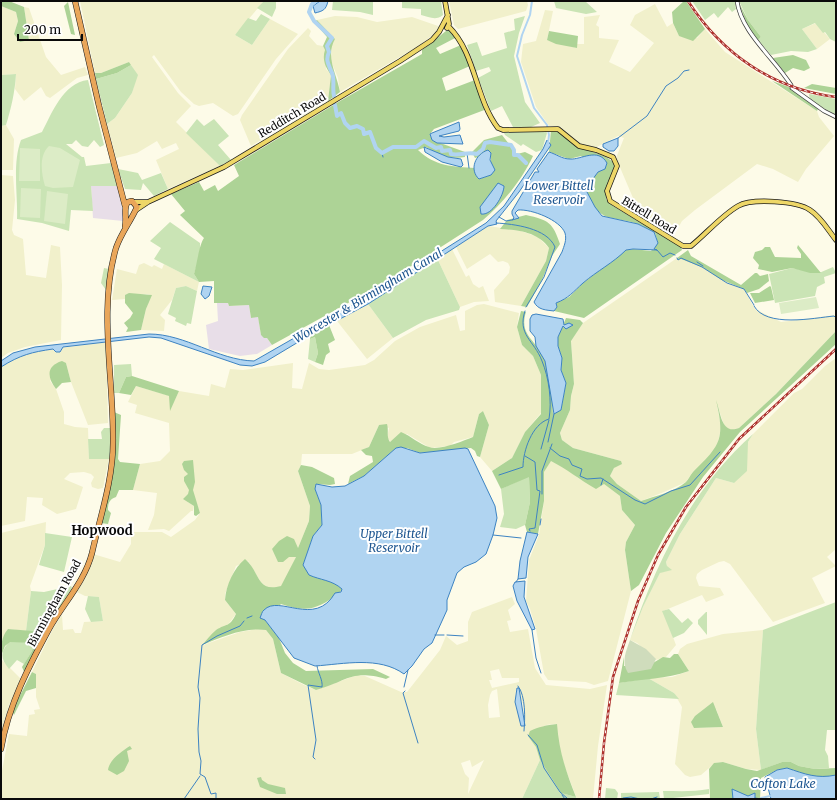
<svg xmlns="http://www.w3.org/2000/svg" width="837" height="800" viewBox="0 0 837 800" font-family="Merriweather,serif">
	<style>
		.industrial { fill: #e8dee8 }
		.farmland { fill: #f1f0cb; fill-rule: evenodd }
		.green { fill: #cae4b5 }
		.forest { fill: #add396 }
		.cemetery { fill: #cfdcbc }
		.pitch { fill: #dcecc6 }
		.water { fill: #b0d4f1; stroke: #3d83c2 }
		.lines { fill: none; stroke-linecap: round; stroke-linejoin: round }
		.stream { stroke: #3d83c2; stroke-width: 1 }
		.canal { stroke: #b0d4f1; stroke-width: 2 }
		.river { stroke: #b0d4f1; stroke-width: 4 }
		.minor-casing { stroke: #3d3d3d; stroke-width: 4.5 }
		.major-casing { stroke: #1b1b1b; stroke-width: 5.5 }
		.highway-casing { stroke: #1b1b1b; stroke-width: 6 }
		.minor { stroke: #fff; stroke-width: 3 }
		.major { stroke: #eed767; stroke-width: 4 }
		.highway { stroke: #e9a65a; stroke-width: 5 }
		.rail-casing { stroke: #ae312d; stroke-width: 2.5 }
		.rail { stroke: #fff; stroke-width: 1; stroke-dasharray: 3; stroke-linecap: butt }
		.labels { text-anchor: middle; stroke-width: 4; stroke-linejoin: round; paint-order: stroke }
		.street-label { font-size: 11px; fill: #0a0a0a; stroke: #fff }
		.water-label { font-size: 12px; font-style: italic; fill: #1e5690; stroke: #fff }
		.quarter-label { font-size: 13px; font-weight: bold; fill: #0a0a0a; stroke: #fff }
	</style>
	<rect width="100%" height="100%" fill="#fdfbe8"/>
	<path class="industrial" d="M 91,186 L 117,186 L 124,216 L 123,221 L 93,218 Z
		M 217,303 L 228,303 L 229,306 L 249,305 L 251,318 L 258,316 L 261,335 L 267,338 L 272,345 L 257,354 L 240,356 L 209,349 L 206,325 L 218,321 Z"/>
	<path class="farmland" d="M 80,1 L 264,1 L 235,35 L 252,45 L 270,19 L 298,34 L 276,59 L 238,114 L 233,116 L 213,103 L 199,106 L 194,104 L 181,92 L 154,55 L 152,57 L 178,93 L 191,106 L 176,122 L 220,166 L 168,189 L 156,160 L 179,149 L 176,143 L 162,149 L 157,141 L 137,153 L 116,158 L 107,124 L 115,118 L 132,93 L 137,75 L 129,62 L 101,73 L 95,73 Z
		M 449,1 L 527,1 L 528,5 L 526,11 L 458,29 L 454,25 Z
		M 655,4 L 667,27 L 673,23 L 679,36 L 697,38 L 705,29 L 725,52 L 817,111 L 819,117 L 834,136 L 806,169 L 798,182 L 773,169 L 757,164 L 695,210 L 682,221 L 678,228 L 658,228 L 642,219 L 616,158 L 624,138 L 618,136 L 595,148 L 578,143 L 560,128 L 549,126 L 536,107 L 521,62 L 523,44 L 536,41 L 545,10 L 553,11 L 547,40 L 577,48 L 577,44 L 584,44 L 584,17 L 600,15 L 596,25 L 599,27 L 599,38 L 619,40 L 609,62 L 630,72 L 654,43 L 630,25 L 635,15 Z
		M 1,6 L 16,12 L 18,21 L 14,34 L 29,40 L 24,7 L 29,8 L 46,57 L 61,75 L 85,67 L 88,75 L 77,78 L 50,98 L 46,96 L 41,87 L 24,101 L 15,89 L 16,74 L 1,75 Z
		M 335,16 L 357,17 L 377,22 L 412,17 L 441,27 L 437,32 L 417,47 L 340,92 L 338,78 L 331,61 L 332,44 L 335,39 L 317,20 Z
		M 816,23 L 830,39 L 817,49 L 802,29 Z
		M 308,28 L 311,31 L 309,36 L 317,45 L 323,46 L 325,50 L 326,69 L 331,75 L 328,101 L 251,146 L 240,120 L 242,115 L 288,49 Z
		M 6,125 L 14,139 L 13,170 L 1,170 L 1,126 Z
		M 1,175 L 13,176 L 15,200 L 12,230 L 14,235 L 23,239 L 26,275 L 46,278 L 51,245 L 60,247 L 62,285 L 61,340 L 25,347 L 8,353 L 1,358 Z
		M 488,226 L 521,231 L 538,237 L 549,248 L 546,261 L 521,306 L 495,302 L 494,290 L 509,273 L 510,267 L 508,263 L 503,261 L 498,262 L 490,254 L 467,269 L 456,247 Z
		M 452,249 L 466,277 L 469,275 L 473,284 L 479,288 L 483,286 L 489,301 L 474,302 L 460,307 L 437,258 Z
		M 677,258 L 678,260 L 681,258 L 702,267 L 727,283 L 744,289 L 755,309 L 781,322 L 836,315 L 836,331 L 776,394 L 739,428 L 733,430 L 727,429 L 724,425 L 717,404 L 721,428 L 717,447 L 714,452 L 704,464 L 692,473 L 686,482 L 664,492 L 641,501 L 617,484 L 610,476 L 614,468 L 621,461 L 573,448 L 562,440 L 560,433 L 570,410 L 571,396 L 574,384 L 571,340 L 583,323 Z
		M 144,263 L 152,267 L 154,265 L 162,269 L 164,264 L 199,282 L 197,291 L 186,286 L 176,288 L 172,300 L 160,315 L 165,320 L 164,331 L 141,330 L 146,309 L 151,295 L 147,294 L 125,295 L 125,299 L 112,300 L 117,269 L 136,274 L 139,265 Z
		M 368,304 L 393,338 L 367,359 L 337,321 Z
		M 484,304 L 519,313 L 517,327 L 522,345 L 533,356 L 541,375 L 541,413 L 525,432 L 512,458 L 492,471 L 480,457 L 489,425 L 483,411 L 479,414 L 473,437 L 454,442 L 450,446 L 430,448 L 407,434 L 391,442 L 387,438 L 389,428 L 379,425 L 369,447 L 352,454 L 302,454 L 301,465 L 298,471 L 310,506 L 309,521 L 298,548 L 272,549 L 276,556 L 296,557 L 286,578 L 282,586 L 272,589 L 265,586 L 260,581 L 248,561 L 236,566 L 225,594 L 225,600 L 236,614 L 227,626 L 216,630 L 203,645 L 240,632 L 257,629 L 266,630 L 273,639 L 281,673 L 304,685 L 316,690 L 357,675 L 365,676 L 401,692 L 407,692 L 440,650 L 446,636 L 457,645 L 468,641 L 468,622 L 472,612 L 512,597 L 515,604 L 508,610 L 511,620 L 507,621 L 510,632 L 528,629 L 535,668 L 546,685 L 590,689 L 607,685 L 598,746 L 593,799 L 577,799 L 565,768 L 559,747 L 556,724 L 546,725 L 529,736 L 536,747 L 540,760 L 522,799 L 1,799 L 1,776 L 9,734 L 27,736 L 29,715 L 35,714 L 34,710 L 40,709 L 36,697 L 36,674 L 32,672 L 54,627 L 62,615 L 63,630 L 73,629 L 75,633 L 81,633 L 84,622 L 103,621 L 99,597 L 85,596 L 77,592 L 86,576 L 93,554 L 120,562 L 131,544 L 131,532 L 162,532 L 171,537 L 195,520 L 200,513 L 193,494 L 188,502 L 194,506 L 193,511 L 191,511 L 169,531 L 164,529 L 148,530 L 154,515 L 157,493 L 133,490 L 140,464 L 160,461 L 170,451 L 169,423 L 135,413 L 137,405 L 128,402 L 136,386 L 170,396 L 170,410 L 179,391 L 209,396 L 211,384 L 225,388 L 230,369 L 243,370 L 293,363 L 292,388 L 302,389 L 309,363 L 319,369 L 329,370 L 365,365 L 374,360 L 395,341 L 420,327 L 456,315 L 460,331 L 465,330 L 465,311 L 477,305 ZM 499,669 L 502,678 L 519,678 L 519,682 L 492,688 L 489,680 L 492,680 L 490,671 ZM 497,689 L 500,717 L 489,718 L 488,705 L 490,695 L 492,691 ZM 516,690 L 523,704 L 525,726 L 521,726 L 515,702 ZM 470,760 L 472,767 L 484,760 L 468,794 L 469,778 L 465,774 L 461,763 Z
		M 106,342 L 108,423 L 88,425 L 71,382 L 66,363 L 50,381 L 56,389 L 64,412 L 64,424 L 75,427 L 88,428 L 89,459 L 109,459 L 103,488 L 98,489 L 92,487 L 91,483 L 94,477 L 91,474 L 84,472 L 70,473 L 64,479 L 83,487 L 76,509 L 57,514 L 42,505 L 43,498 L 27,497 L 25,521 L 1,526 L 1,367 L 16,358 L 30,352 Z
		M 836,358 L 836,549 L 827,557 L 836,566 L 812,578 L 825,603 L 773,622 L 730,564 L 724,561 L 719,562 L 702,570 L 697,574 L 696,578 L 699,586 L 720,588 L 724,595 L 706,602 L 702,595 L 663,611 L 676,645 L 666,657 L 656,660 L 637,643 L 630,640 L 643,607 L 660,573 L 667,566 L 666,562 L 680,534 L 716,478 L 734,483 L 748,442 L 753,434 L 794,393 L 802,389 L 825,366 Z
		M 551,460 L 567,469 L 578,478 L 604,484 L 620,496 L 622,510 L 635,525 L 626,542 L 625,550 L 631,591 L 608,681 L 594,685 L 586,682 L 548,680 L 544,674 L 536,629 L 530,609 L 526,601 L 529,560 L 539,535 L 544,501 L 544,472 Z
		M 46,522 L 45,545 L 30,586 L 31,591 L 26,631 L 8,629 L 1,642 L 1,533 Z
		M 763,630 L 756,729 L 761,770 L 746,769 L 723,762 L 715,763 L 701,775 L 690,777 L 685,775 L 675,764 L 682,707 L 674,693 L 648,678 L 672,677 L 689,671 L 678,654 L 680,649 L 687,644 L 723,634 ZM 716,709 L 723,727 L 694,728 Z
		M 1,659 L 22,680 L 9,705 L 1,732 Z"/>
	<path class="green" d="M 264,1 L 276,1 L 276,8 L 272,17 L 257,8 Z
		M 333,1 L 373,1 L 373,15 L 360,12 L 332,10 Z
		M 402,1 L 441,1 L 443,15 C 436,21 429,17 421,15 L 421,9 L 402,8 Z
		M 554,1 L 585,1 L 597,12 L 586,14 L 556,8 Z
		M 692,1 L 735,1 L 736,9 L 732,12 L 728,7 L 718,18 L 714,13 L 705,20 Z
		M 739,1 L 836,1 L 836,42 L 830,39 L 825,32 L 823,33 L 815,23 L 802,29 L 817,49 L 808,52 L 791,51 L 771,55 L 758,40 L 761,37 L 748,20 Z
		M 261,14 L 270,19 L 252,45 L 235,35 L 248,18 L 256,21 Z
		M 525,16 L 519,33 L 514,56 L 525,102 L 540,123 L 531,127 L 513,127 L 502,106 L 491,111 L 478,78 L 491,71 L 489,67 L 476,71 L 467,45 L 477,42 L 482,56 L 507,48 L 504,33 L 515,30 L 514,19 Z
		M 131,65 L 138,75 L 132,93 L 115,118 L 107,124 L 96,79 L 117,73 Z
		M 16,74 C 15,92 11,109 6,125 L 1,126 L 1,75 Z
		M 88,80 L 104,145 L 100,147 L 94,140 L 88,147 L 82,146 L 76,140 L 72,144 L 66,144 L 82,157 L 84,157 L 86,166 L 111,163 L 117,186 L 91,186 L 93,211 L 71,210 L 69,231 L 42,223 L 17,219 C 18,195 12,164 21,140 L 42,132 C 52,113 63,83 88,80 Z
		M 809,94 L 836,99 L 836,115 L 810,101 Z
		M 197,119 L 204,126 L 214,119 L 229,136 L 218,145 L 231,160 L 220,166 L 186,133 Z
		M 503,131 L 546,131 L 547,133 L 542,150 L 536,152 L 523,144 L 521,146 L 505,135 Z
		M 118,169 L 138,173 L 142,180 L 161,173 L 168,189 L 154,196 L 143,183 L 141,190 L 125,189 Z
		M 170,222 L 200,243 L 200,255 L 194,274 L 199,282 L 154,259 L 161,248 L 150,241 Z
		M 437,258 L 460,307 L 459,310 L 426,320 L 393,338 L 368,304 Z
		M 833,267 L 836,273 L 824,277 L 825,283 L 817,287 L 815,296 L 775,303 L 769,274 L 792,268 L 819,273 Z
		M 104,268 L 109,269 L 106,290 L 101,283 Z
		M 186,286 L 197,291 L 191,324 L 187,323 L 186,326 L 175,321 L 176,318 L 168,314 L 176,288 Z
		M 315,337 L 318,353 L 315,362 L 308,359 L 310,339 Z
		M 131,364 L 132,376 L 126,377 L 119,393 L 114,393 L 114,365 Z
		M 104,428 L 110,428 L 111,447 L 109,459 L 89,459 L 88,439 L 102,439 L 101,432 Z
		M 753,434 L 748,442 L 747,471 L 734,483 L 716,478 L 680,534 L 666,562 L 667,566 L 672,570 L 660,573 L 643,607 L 630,640 C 655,564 692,488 753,434 Z
		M 529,476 L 530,502 L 525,525 L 516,529 L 500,527 L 504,514 L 501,489 Z
		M 45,533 L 72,537 L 64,572 L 39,565 L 45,545 Z
		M 71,586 L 72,588 L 45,632 L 26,631 L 31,591 L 44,592 Z
		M 88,596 L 99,597 L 103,621 L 91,622 L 85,609 Z
		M 836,602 L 836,730 L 827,730 L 825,750 L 828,756 L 829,768 L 815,769 L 799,766 L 791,762 L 782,762 L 761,770 L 756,729 L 763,630 Z
		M 669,609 L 682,623 L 688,618 L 693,623 L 684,633 L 673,638 L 662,611 Z
		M 706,612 L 707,612 L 707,635 L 698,624 L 698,620 Z
		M 10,641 L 34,643 L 32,651 L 24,664 L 17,660 L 9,669 C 0,658 0,652 10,641 Z
		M 648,678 L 674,693 L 679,699 L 616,695 L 619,683 Z
		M 540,760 L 561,793 L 576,797 L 577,799 L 522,799 Z
		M 606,788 L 615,789 L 618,793 L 617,799 L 605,799 Z
		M 709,789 L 709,794 L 664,799 L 663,791 C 679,791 694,792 709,789 Z
		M 659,792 L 660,799 L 621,799 L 621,793 Z"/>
	<path class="forest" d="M 1,1 L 9,1 L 24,7 L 29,40 L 20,42 L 14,34 L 18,21 L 16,12 L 1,6 Z
		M 684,1 L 686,1 L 705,29 L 693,41 L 679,36 L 673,23 L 672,12 Z
		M 68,2 L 75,35 L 71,34 L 64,6 Z
		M 739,3 L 748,20 L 761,37 L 758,40 L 748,27 Z
		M 317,20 L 335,39 C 325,57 337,74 340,92 L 328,101 L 331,75 C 325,67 322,59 325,50 L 323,46 L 327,37 L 314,22 Z
		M 450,30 L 457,37 L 436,48 L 440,54 L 461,45 L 470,66 L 442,78 L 446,91 L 475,80 L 487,109 L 434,129 L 430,134 L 432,140 L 465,152 L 465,157 C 450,160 438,154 426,147 L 418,150 C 434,166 454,167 475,168 L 476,174 L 479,179 L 491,175 L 491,153 L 475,158 L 472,152 L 484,140 L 502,135 L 517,154 L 525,152 L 533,156 C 522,180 503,203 483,220 L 388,281 L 272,345 L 267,338 L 264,338 L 261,335 L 258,317 L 251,318 L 249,305 L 229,306 L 228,303 L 214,303 L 214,281 L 199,282 L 194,274 C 197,264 199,245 204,238 L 180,215 L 185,211 L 171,194 L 199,182 L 204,191 L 215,185 L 218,191 L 239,176 L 234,165 L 340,101 L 422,54 L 422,50 L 446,31 Z
		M 549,31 L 578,36 L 577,48 L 556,44 L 547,40 Z
		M 793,55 L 806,60 L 810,68 L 804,71 L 793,68 L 785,73 L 773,58 Z
		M 129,62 L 131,65 L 117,73 L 96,79 L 95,73 L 101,73 Z
		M 772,81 L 789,87 L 818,109 L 817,111 Z
		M 812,84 L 836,88 L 836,94 L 804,88 Z
		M 551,130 C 563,131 571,141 581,147 C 593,154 605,153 615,164 L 615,167 L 607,187 L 606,199 L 613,206 L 681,247 L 682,250 L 584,318 L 554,311 L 557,307 L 556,303 L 569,297 L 583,283 L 626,250 L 633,249 L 651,251 L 658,243 L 655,233 C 649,230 644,226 638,224 C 611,215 599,224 587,192 L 590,181 L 599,171 L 581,156 L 569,159 L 549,152 Z
		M 526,215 C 549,220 553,223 560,244 L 552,256 L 542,280 L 527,307 L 521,306 L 546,261 L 549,248 C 538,232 518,230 500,229 L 507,220 Z
		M 798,245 L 821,273 L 810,273 L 792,268 L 772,272 L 758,269 L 759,265 L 753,258 L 755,252 L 762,250 L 765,247 L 770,247 L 775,257 L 801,258 L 801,254 L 797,248 Z
		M 688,250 L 691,256 L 741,285 L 755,273 L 757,273 L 760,276 L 768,274 L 769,281 L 759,289 L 747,293 L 744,289 L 722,280 L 702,267 L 681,259 L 678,260 L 677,258 Z
		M 770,286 L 771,287 L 774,300 L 755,303 L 750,293 L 759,293 Z
		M 129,293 L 152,295 L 146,309 L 141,330 L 126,332 L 128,328 L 124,323 L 130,318 L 133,313 L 125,303 L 125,295 Z
		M 521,311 L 526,312 C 518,337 539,341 545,361 C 551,377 552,398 553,414 L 561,410 L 566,383 L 561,370 L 562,358 L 558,346 L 558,337 L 566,318 L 580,320 L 583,323 L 571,341 L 574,384 L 571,396 L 570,410 L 560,433 L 562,440 L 573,448 L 621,461 L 622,464 L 614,468 L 610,476 L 617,484 L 641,501 C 655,496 674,492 686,482 C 689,479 690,475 693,472 C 721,445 725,439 716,400 C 721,413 721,435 739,428 L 776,394 L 836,331 L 836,344 L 740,432 L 703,477 L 666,533 L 639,585 L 631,591 L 625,550 L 626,542 L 635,525 L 622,510 L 620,496 L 604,484 L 596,489 C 580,480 567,469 551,461 L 544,472 L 544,501 L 538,534 L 527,532 L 525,525 L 530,502 L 529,477 L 501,489 L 492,471 L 512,458 L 525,432 L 541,414 L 541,375 L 533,356 L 522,345 L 517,327 Z
		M 329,325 L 335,340 L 328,344 L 330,352 L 326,355 L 323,365 L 315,362 L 318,353 L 315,337 L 310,339 L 310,335 Z
		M 62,361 L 66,363 L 71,382 L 62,383 L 56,389 C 47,377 46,366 62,361 Z
		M 132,376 L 179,391 L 170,411 L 169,396 L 136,386 L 131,395 L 119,393 L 126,377 Z
		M 483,411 L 489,425 L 480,457 L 477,456 L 475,451 L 471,448 L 420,453 L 407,448 L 396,448 L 364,476 L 348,484 L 350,476 L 373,462 L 372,456 L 366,455 L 361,450 L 369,447 L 379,425 L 387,424 C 389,431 386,436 390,442 L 401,432 C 411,436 419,444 429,447 C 439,451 463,441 473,437 L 479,414 Z
		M 114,412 L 121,415 L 118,459 L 120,462 L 140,464 L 133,490 L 119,490 L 116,497 C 109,499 108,504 108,510 L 111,513 L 108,524 L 101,523 L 113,464 Z
		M 193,460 L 195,482 L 193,490 L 200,513 L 196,516 L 194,515 L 194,506 L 183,499 L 188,494 L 189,490 L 184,481 L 184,477 L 188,474 L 184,470 L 182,464 L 184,461 Z
		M 301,465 L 312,467 L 334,478 L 335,484 L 330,485 L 316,484 L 315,489 L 321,505 L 322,525 L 313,536 L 303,565 L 313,576 C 323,578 334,581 342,589 L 340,592 C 319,609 307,613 281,604 L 265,620 L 279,638 L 285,653 L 293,663 L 306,671 L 373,669 L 390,677 L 386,679 C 350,669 347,682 316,690 L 281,673 L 273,639 L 266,630 C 244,627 222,637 202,645 C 206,641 211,634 216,630 C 227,623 229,628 236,614 L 225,600 C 226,585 234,568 245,559 C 260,571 256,593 281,586 L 296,557 L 289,557 L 283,562 L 278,562 L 272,549 L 279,541 L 287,536 L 294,539 L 298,548 L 309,521 L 310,506 L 298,471 Z
		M 8,629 L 45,632 L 25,674 L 22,667 L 32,651 L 34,643 L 10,642 L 5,646 L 1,656 C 1,646 1,637 8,629 Z
		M 674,654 L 678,654 L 689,671 C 666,679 643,679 619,683 L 624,657 L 624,666 L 653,663 L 663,657 L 670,658 Z
		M 32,672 L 36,674 L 36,688 L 26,691 L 14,715 L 12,711 Z
		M 713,702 L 723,727 L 694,728 L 691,722 L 695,716 Z
		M 557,724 C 559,751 566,772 576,797 L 561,793 L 540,760 L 536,747 L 528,736 L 530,731 C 539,727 546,725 557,724 Z
		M 130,746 L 132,749 L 127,751 L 129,761 L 124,771 L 117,775 L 108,770 C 109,760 122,751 130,746 Z
		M 723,762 L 746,769 L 757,771 L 782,762 L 791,762 L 799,766 L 815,769 L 836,768 L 836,775 L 824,778 L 811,777 L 787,768 L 777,770 L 761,778 L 760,799 L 710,799 L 709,769 L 714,763 Z
		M 261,777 L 262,780 L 268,784 L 285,788 L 286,794 L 277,794 L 260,787 L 257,778 Z"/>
	<path class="cemetery" d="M 630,640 L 646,649 L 656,659 L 651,669 L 628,673 C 621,661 626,652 630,640 Z"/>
	<path class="pitch" d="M 49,146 L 60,148 L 80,160 L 73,187 L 53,188 L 45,186 C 41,173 39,155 49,146 Z
		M 20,148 L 40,149 L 40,181 L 19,181 Z
		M 21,188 L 41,189 L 40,218 L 20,217 Z
		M 47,191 L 68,194 L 65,224 L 44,221 Z
		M 816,297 L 819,308 L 781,314 L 779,303 Z"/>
	<path class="water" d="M 320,1 L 328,1 C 326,10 323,11 315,13 L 313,6 Z
		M 459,122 L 460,129 L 459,131 L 439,136 L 444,137 L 460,135 L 463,144 L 437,143 L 432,140 L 430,134 L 432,133 Z
		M 618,138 L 618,146 L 614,151 L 609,151 L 603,147 L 603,144 Z
		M 547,140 L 551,145 L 549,148 L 519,192 L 496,221 L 497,224 L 488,226 L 368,304 L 310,335 L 265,362 L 252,366 L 240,365 L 161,338 L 149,337 L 63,347 L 60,352 L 56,352 L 53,349 C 32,352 20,355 1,367 L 1,361 L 13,353 L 35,347 L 149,334 C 186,334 217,360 254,361 L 399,278 L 486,223 L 504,206 L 543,149 Z
		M 424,147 L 448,157 L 461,159 L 463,165 L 461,167 L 442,162 L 425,152 Z
		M 488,150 L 491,153 L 490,160 L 495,170 L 491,175 L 479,179 C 469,170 475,154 488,150 Z
		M 549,152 C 556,154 562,159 570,159 C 581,160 598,147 607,163 L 605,169 L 598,172 L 587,187 L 587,192 L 595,207 L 602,216 L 638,224 L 654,232 L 658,243 L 654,249 L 657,250 L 633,249 L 626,250 C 613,263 597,271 583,283 C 573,292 569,298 556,303 L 557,307 L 554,311 C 546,310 538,310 534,302 L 562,252 C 564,246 567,240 565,233 C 560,220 532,209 518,210 L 515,213 L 519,218 L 512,220 L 514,218 L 512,214 L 512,211 L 535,172 L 539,172 L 537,169 Z
		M 498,183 L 504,186 C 504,195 492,216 481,214 L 480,207 Z
		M 203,286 L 212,287 L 209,296 L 205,299 L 201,294 Z
		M 536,314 L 563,319 L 564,325 L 569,323 L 573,325 L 566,329 L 563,326 L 558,337 L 558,346 L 562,358 L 561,370 L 566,383 L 561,410 L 554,414 L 545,361 L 536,346 L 535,337 L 530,331 L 530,319 L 532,315 Z
		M 401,447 L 420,453 L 465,448 L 468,449 L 495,506 L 497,518 L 493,535 L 486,554 L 476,562 L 464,567 L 457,573 L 447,600 L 447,610 L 432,643 L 424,649 L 412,666 L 404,674 C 379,656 344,664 315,666 L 294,658 L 265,620 L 260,618 C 261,616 262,611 264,610 C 279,594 315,628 335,593 L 341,592 L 342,589 C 332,580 320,580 309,575 L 303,565 L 313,536 L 322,525 L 321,505 L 315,489 L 316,484 L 332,487 L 345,486 L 364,476 L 396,448 Z
		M 527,532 L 538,534 L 528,557 L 526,578 L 518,579 L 520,561 Z
		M 525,581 L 524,597 L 535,629 L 532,630 L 517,601 L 513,586 L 515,582 Z
		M 517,688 L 519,688 L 525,726 L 521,726 L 515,702 Z
		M 787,768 C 805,774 817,779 836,775 L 836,799 L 771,799 L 765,777 L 777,770 Z
		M 732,789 L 748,796 L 755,793 L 755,799 L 733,799 Z"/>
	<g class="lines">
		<path class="stream" d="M 618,138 L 647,116 L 666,86 L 678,78 L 684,71 L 689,70
			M 382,153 L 383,157
			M 467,153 L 469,168
			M 499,217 L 506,221 L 512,220
			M 496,223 C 514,224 547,228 555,247 L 544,277 L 526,307
			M 657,250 L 663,257 L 670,253 L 675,255
			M 677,258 L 678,260 L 681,258 L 702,267 L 727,283 L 744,289 L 754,305
			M 697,262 L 703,266
			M 754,306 C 766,328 814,318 834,316 L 836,318
			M 548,442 L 554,414
			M 550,448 L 560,456 L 569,459 L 572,465 L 582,469 L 580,476 L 587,479 L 601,478 L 635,500 L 645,504 L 671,491 L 690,485 L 720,452
			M 541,449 L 549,420
			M 525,456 L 535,462 L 537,490 L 540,491 L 535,528 L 529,529 L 530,531
			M 499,475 L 523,467 C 523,451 532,424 549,419 C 552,401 549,378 542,361 C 534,340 517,335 525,311
			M 601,485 L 603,479
			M 542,494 L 542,471 L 552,444
			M 540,525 L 541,519
			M 493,535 L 521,538
			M 516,582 L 518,579
			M 247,618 L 252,616
			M 532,630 L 536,658 L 541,673
			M 435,635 L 444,635
			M 447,635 L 463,636
			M 518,686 C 526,696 525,719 524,731
			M 404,687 L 408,670
			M 405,691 L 403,693 L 418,743
			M 528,735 L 537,745 L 544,768 L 560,792 L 568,799
			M 315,759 L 313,757 L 316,740 L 308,685 L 322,687 C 323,680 318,673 317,666
			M 562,795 L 565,799
			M 623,798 L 631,797 L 640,799
			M 755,798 L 761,799
			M 184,799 L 200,776
			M 216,799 L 216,793 L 211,794 L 205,777 L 200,774 L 201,761 L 199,752 L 198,729 L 200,698 L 198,687 L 202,645 L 217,636 L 240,626 L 244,621
			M 651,799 L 657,797"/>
		<path class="canal" d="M 532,1 L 530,15 L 522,35 L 517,56 L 534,108 L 547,125 L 549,135 L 548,144
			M 761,798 L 770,796"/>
		<path class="river" d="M 316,1 L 312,4 L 309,12 L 314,21 L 332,38 L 327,46 L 329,52 C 325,61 329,65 332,73 C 335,79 332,89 334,96
			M 335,105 L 337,116 L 341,113 L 345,123 L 350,128 L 357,126 L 363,129 L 364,134 L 370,132 L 376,148 L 382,153 L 393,147 L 416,147 L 424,141 L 436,148 L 441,147 L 442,151 L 450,150 L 451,154 C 461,156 468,151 477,154 L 483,149 L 485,143 L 490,142 L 511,145 L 514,150 L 514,155 L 518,155 L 526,163"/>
		<defs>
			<path id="minor" d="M 737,1 C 741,32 774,58 791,85
				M 792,88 L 824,111 L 836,117"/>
			<path id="major" d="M 445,1 L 449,24 L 447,28
				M 449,27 C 476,54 475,98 498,128 L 503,130 L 558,129 L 579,146 L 596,150 L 613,157 L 617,166 L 607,191 L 610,201 L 683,246 L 691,246 C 706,234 721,216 738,206 C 752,198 797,201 810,210 C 821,217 828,230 836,240
				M 134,202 L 148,202
				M 136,210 L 148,202 L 224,167 L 400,61 L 432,40 L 439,32 L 448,15"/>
			<path id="highway" d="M 75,1 L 99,106 L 125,206
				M 1,749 C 8,706 29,666 49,629 C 63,604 85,581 92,553 C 100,517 113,480 113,443 C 114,380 98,309 116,248 C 121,233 131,221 137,207 L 132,201 L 128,202 C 123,207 127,219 125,226"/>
		</defs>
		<use href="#minor" class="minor-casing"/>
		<use href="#major" class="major-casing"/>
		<use href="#highway" class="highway-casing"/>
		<use href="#minor" class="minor"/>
		<use href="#major" class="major"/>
		<use href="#highway" class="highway"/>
		<defs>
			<path id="rail" d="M 688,1 C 722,54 773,89 836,97
				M 599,799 L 604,743 L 613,677 L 638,601 L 658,555 L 686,507 L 739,439 L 836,349"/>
		</defs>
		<use href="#rail" class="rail-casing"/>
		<use href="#rail" class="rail"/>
	</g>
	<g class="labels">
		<g class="street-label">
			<text transform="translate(292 115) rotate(-31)" y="4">Redditch Road</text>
			<text transform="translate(649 215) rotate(31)" y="4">Bittell Road</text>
			<text transform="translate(54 603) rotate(-61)" y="4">Birmingham Road</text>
		</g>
		<g class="water-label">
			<text x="559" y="190">Lower Bittell<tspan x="559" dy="14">Reservoir</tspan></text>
			<text transform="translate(368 296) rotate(-31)" y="4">Worcester &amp; Birmingham Canal</text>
			<text x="394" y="538">Upper Bittell<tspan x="394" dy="14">Reservoir</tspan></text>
			<text x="783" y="788">Cofton Lake</text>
		</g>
		<g class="quarter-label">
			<text x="102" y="535">Hopwood</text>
		</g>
	</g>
	<rect width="837" height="800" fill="none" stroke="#0a0a0a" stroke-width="4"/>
	<path d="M18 34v6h64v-6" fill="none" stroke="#0a0a0a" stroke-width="2"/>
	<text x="24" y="34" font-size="12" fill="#0a0a0a" stroke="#ffffff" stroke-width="3" paint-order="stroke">200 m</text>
</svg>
